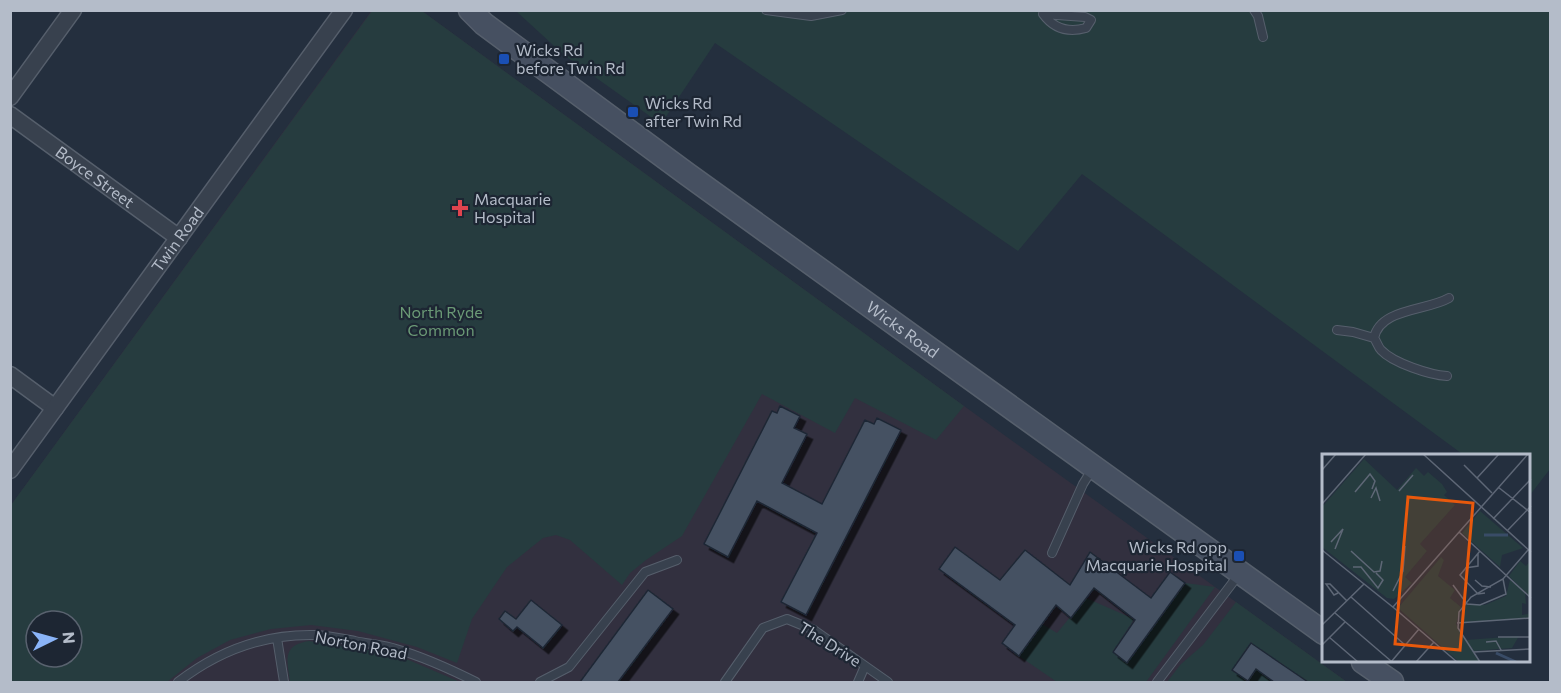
<svg xmlns="http://www.w3.org/2000/svg" width="1561" height="693" viewBox="0 0 1561 693" font-family="Commissioner,sans-serif">
	<style>
		.medical { fill: #32303f; fill-rule: evenodd }
		.green { fill: #263c3f; fill-rule: evenodd }
		.building { fill: #455162; stroke: #1f2835; stroke-width: 1.5; filter: url(#shadow) }
		.lines { fill: none; stroke-linecap: round; stroke-linejoin: round }
		.lane-casing { stroke: #565f6c; stroke-width: 10 }
		.street-casing { stroke: #565f6c; stroke-width: 19 }
		.secondary-casing { stroke: #565f6c; stroke-width: 25 }
		.lane { stroke: #38414e; stroke-width: 8 }
		.street { stroke: #38414e; stroke-width: 16 }
		.secondary { stroke: #465061; stroke-width: 22 }
		.transit-dot { fill: #1a4fb4; stroke: #1d2633; stroke-width: 2 }
		.health-dot { fill: #e0444e; stroke: #1d2633; stroke-width: 2 }
		.labels { text-anchor: middle; stroke-width: 4.5; stroke-linejoin: round; paint-order: stroke }
		.poi-label { font-size: 16px; fill: #b4bcc9; stroke: #1d2633; text-anchor: start }
		.street-label { font-size: 16px; fill: #b4bcc9; stroke: #1d2633 }
		.park-label { font-size: 16px; fill: #6b9a76; stroke: #1d2633 }
		.inset-river { fill: none; stroke: #394c67; stroke-width: 3 }
		.inset-road { fill: none; stroke: #5e6776; stroke-width: 1.5 }
		.view { fill: #e8590c; fill-opacity: 0.15; stroke: #e8590c; stroke-width: 3 }
		.inset-edge { fill: none; stroke: #b4bcc9; stroke-width: 3 }
	</style>
	<defs>
		<filter id="shadow"><feDropShadow dx="5.5" dy="5.5" stdDeviation="0" flood-color="#0009"/></filter>
	</defs>
	<rect width="100%" height="100%" fill="#242f3e"/>
	<path class="medical" d="M 372,10 L 422,11 L 964,406 L 1347,682 L 11,682 L 11,505 ZM 36,621 L 72,621 L 72,657 L 36,657 Z"/>
	<path class="green" d="M 372,11 L 422,11 L 964,406 L 936,440 L 855,398 L 835,433 L 762,394 L 682,536 L 646,560 L 630,573 L 622,585 L 570,540 L 556,535 L 543,538 L 507,567 L 472,619 L 457,663 L 417,647 L 358,631 L 311,625 L 271,629 L 230,640 L 197,658 L 167,682 L 11,682 L 11,505 ZM 36,621 L 72,621 L 72,657 L 36,657 Z
		M 516,11 L 1550,11 L 1550,469 L 1530,495 L 1530,456 L 1465,456 L 1082,174 L 1018,251 L 715,43 L 661,124 L 564,55 Z
		M 1185,583 L 1215,587 L 1146,682 L 1057,682 L 1019,656 L 1042,624 L 1057,633 L 1086,598 L 1134,619 L 1113,652 L 1127,662 Z
		M 1236,602 L 1347,682 L 1167,682 L 1181,664 L 1203,645 Z
		M 309,641 L 383,652 L 404,658 L 460,682 L 290,682 C 287,660 282,645 309,641 Z"/>
	<path class="building" d="M 780,406 L 800,416 L 794,428 L 807,434 L 782,483 L 822,504 L 865,420 L 874,424 L 877,418 L 901,430 L 806,615 L 781,602 L 817,533 L 757,501 L 728,557 L 704,544 L 772,411 L 777,413 Z
		M 955,547 L 1000,580 L 1025,550 L 1070,585 L 1090,552 L 1151,598 L 1170,572 L 1185,583 L 1127,663 L 1113,652 L 1135,620 L 1094,588 L 1071,618 L 1056,605 L 1019,656 L 1002,643 L 1015,625 L 939,569 Z
		M 648,590 L 673,609 L 618,682 L 580,682 Z
		M 531,600 L 562,625 L 543,648 L 517,627 L 513,631 L 499,619 L 505,611 L 516,619 Z
		M 1251,643 L 1283,665 L 1308,682 L 1274,682 L 1256,669 L 1248,681 L 1232,670 Z"/>
	<g class="lines">
		<defs>
			<path id="lane" d="M 766,10 L 811,16 L 842,10
				M 1254,10 L 1258,16 L 1263,37
				M 1043,14 L 1085,17 L 1091,20 L 1086,28 C 1068,33 1054,29 1043,14 Z
				M 1337,330 L 1353,332 L 1374,338
				M 1447,376 C 1430,375 1393,363 1381,350 C 1378,347 1377,342 1374,338 C 1380,308 1427,311 1449,298
				M 1052,553 L 1083,484 L 1093,468
				M 277,638 L 284,682
				M 178,682 C 218,651 263,634 314,635 C 328,635 342,639 355,641 C 368,644 383,645 396,649 C 424,657 450,669 476,682
				M 540,682 L 569,667 L 645,572 L 677,560
				M 725,682 L 763,628 L 787,619 L 814,630 L 888,682
				M 858,682 L 865,666
				M 1157,682 L 1240,573"/>
			<g id="street">
				<path d="M 10,97 L 73,10"/>
				<path id="s1" d="M 10,115 L 179,238"/>
				<path d="M 10,375 L 55,408"/>
				<path id="s2" d="M 10,470 L 344,10"/>
			</g>
			<g id="secondary">
				<path id="s3" d="M 470,10 L 484,24 L 687,174 L 1324,633"/>
				<path d="M 1363,662 L 1392,682"/>
			</g>
		</defs>
		<use href="#lane" class="lane-casing"/>
		<use href="#street" class="street-casing"/>
		<use href="#secondary" class="secondary-casing"/>
		<use href="#lane" class="lane"/>
		<use href="#street" class="street"/>
		<use href="#secondary" class="secondary"/>
	</g>
	<g class="transit-dot">
		<rect x="498" y="53" width="12" height="12" rx="3"/>
		<rect x="627" y="106" width="12" height="12" rx="3"/>
		<rect x="1233" y="550" width="12" height="12" rx="3"/>
	</g>
	<path class="health-dot" d="M457 199h6v6h6v6h-6v6h-6v-6h-6v-6h6z"/>
	<g class="labels">
		<g class="poi-label">
			<text x="516" y="56">Wicks Rd<tspan x="516" dy="18">before Twin Rd</tspan></text>
			<text x="645" y="109">Wicks Rd<tspan x="645" dy="18">after Twin Rd</tspan></text>
			<text x="474" y="205">Macquarie<tspan x="474" dy="18">Hospital</tspan></text>
			<text x="1227" y="553" text-anchor="end">Wicks Rd opp<tspan x="1227" dy="18">Macquarie Hospital</tspan></text>
		</g>
		<g class="street-label">
			<text dy="6" stroke="none"><textPath href="#s1" startOffset="105">Boyce Street</textPath></text>
			<text dy="6" stroke="none"><textPath href="#s2" startOffset="285">Twin Road</textPath></text>
			<text dy="6" stroke="none"><textPath href="#s3" startOffset="538">Wicks Road</textPath></text>
			<text transform="translate(830 644) rotate(32)" y="6">The Drive</text>
			<text transform="translate(361 645) rotate(11)" y="6">Norton Road</text>
		</g>
		<g class="park-label">
			<text x="441" y="318">North Ryde<tspan x="441" dy="18">Common</tspan></text>
		</g>
	</g>
	<g transform="translate(1322 454)">
		<rect width="208" height="208" fill="#242f3e"/>
		<path d="M 42,5 L 75,36 L 94,14 L 102,22 L 106,18 L 120,30 L 125,38 L 122,41 L 133,51 L 98,90 L 105,97 L 83,123 L 90,129 L 72,145 L 65,144 L 0,93 L 0,53 ZM 158,57 L 201,94 L 180,101 L 178,113 L 140,79 ZM 119,103 L 122,106 L 116,122 L 133,136 L 128,144 L 139,153 L 134,170 L 157,208 L 137,208 L 76,154 ZM 198,107 L 204,112 L 208,107 L 208,143 L 187,122 ZM 188,126 L 203,138 L 204,150 L 200,149 L 200,161 L 206,160 L 208,154 L 208,164 L 138,169 L 142,150 L 163,151 L 184,142 ZM 197,182 L 190,194 L 152,197 L 144,186 Z" fill="#263c3f"/>
		<path class="inset-river" d="M 162,81 L 186,81M 174,199 L 194,208"/>
		<path class="inset-road" d="M 101,0 L 209,98M 142,11 L 170,39M 0,16 L 14,0M 155,24 L 177,0M 176,33 L 209,59M 77,37 L 91,21M 33,38 L 48,20 L 53,27 L 50,35M 49,44 L 54,34 L 58,47M 0,50 L 44,0M 171,65 L 209,25M 185,77 L 209,52M 137,78 L 209,144M 9,88 L 21,75 L 13,95M 0,96 L 42,130M 29,97 L 52,118 L 58,117 L 60,107M 158,97 L 138,121 L 156,140 L 163,139M 31,113 L 39,113 L 56,134 L 61,126 L 54,119M 143,114 L 156,112 L 156,99M 153,126 L 160,132 L 169,133M 131,131 L 145,150 L 158,151 L 184,140 L 181,125M 71,137 L 81,117 L 83,92M 16,139 L 12,141 L 4,130 L 8,130 L 25,147M 29,143 L 83,191M 71,153 L 206,0M 72,154 L 135,208M 13,159 L 69,207M 135,169 L 209,164M 0,171 L 42,130 L 72,154M 7,183 L 36,208M 176,183 L 207,183M 164,188 L 174,187 L 179,196M 0,191 L 23,168M 151,198 L 209,195M 69,208 L 97,175M 94,208 L 112,188M 158,208 L 136,174 L 137,158 L 149,143 L 181,125 L 206,96"/>
		<path class="view" d="M 86,43 L 151,49 L 138,196 L 73,190 Z"/>
		<rect width="208" height="208" class="inset-edge"/>
	</g>
	<rect width="1561" height="693" fill="none" stroke="#b4bcc9" stroke-width="24"/>
	<g transform="translate(54 639) rotate(85)"><circle r="28" fill="#1d2633" stroke="#59626f" stroke-width="1.5"/>
	<path d="M0-4.5L10 22L0 15L-10 22Z" fill="#8ab4f8"/>
	<text y="-9" font-size="16" font-weight="bold" text-anchor="middle" fill="#b4bcc9">N</text>
	</g>
</svg>
